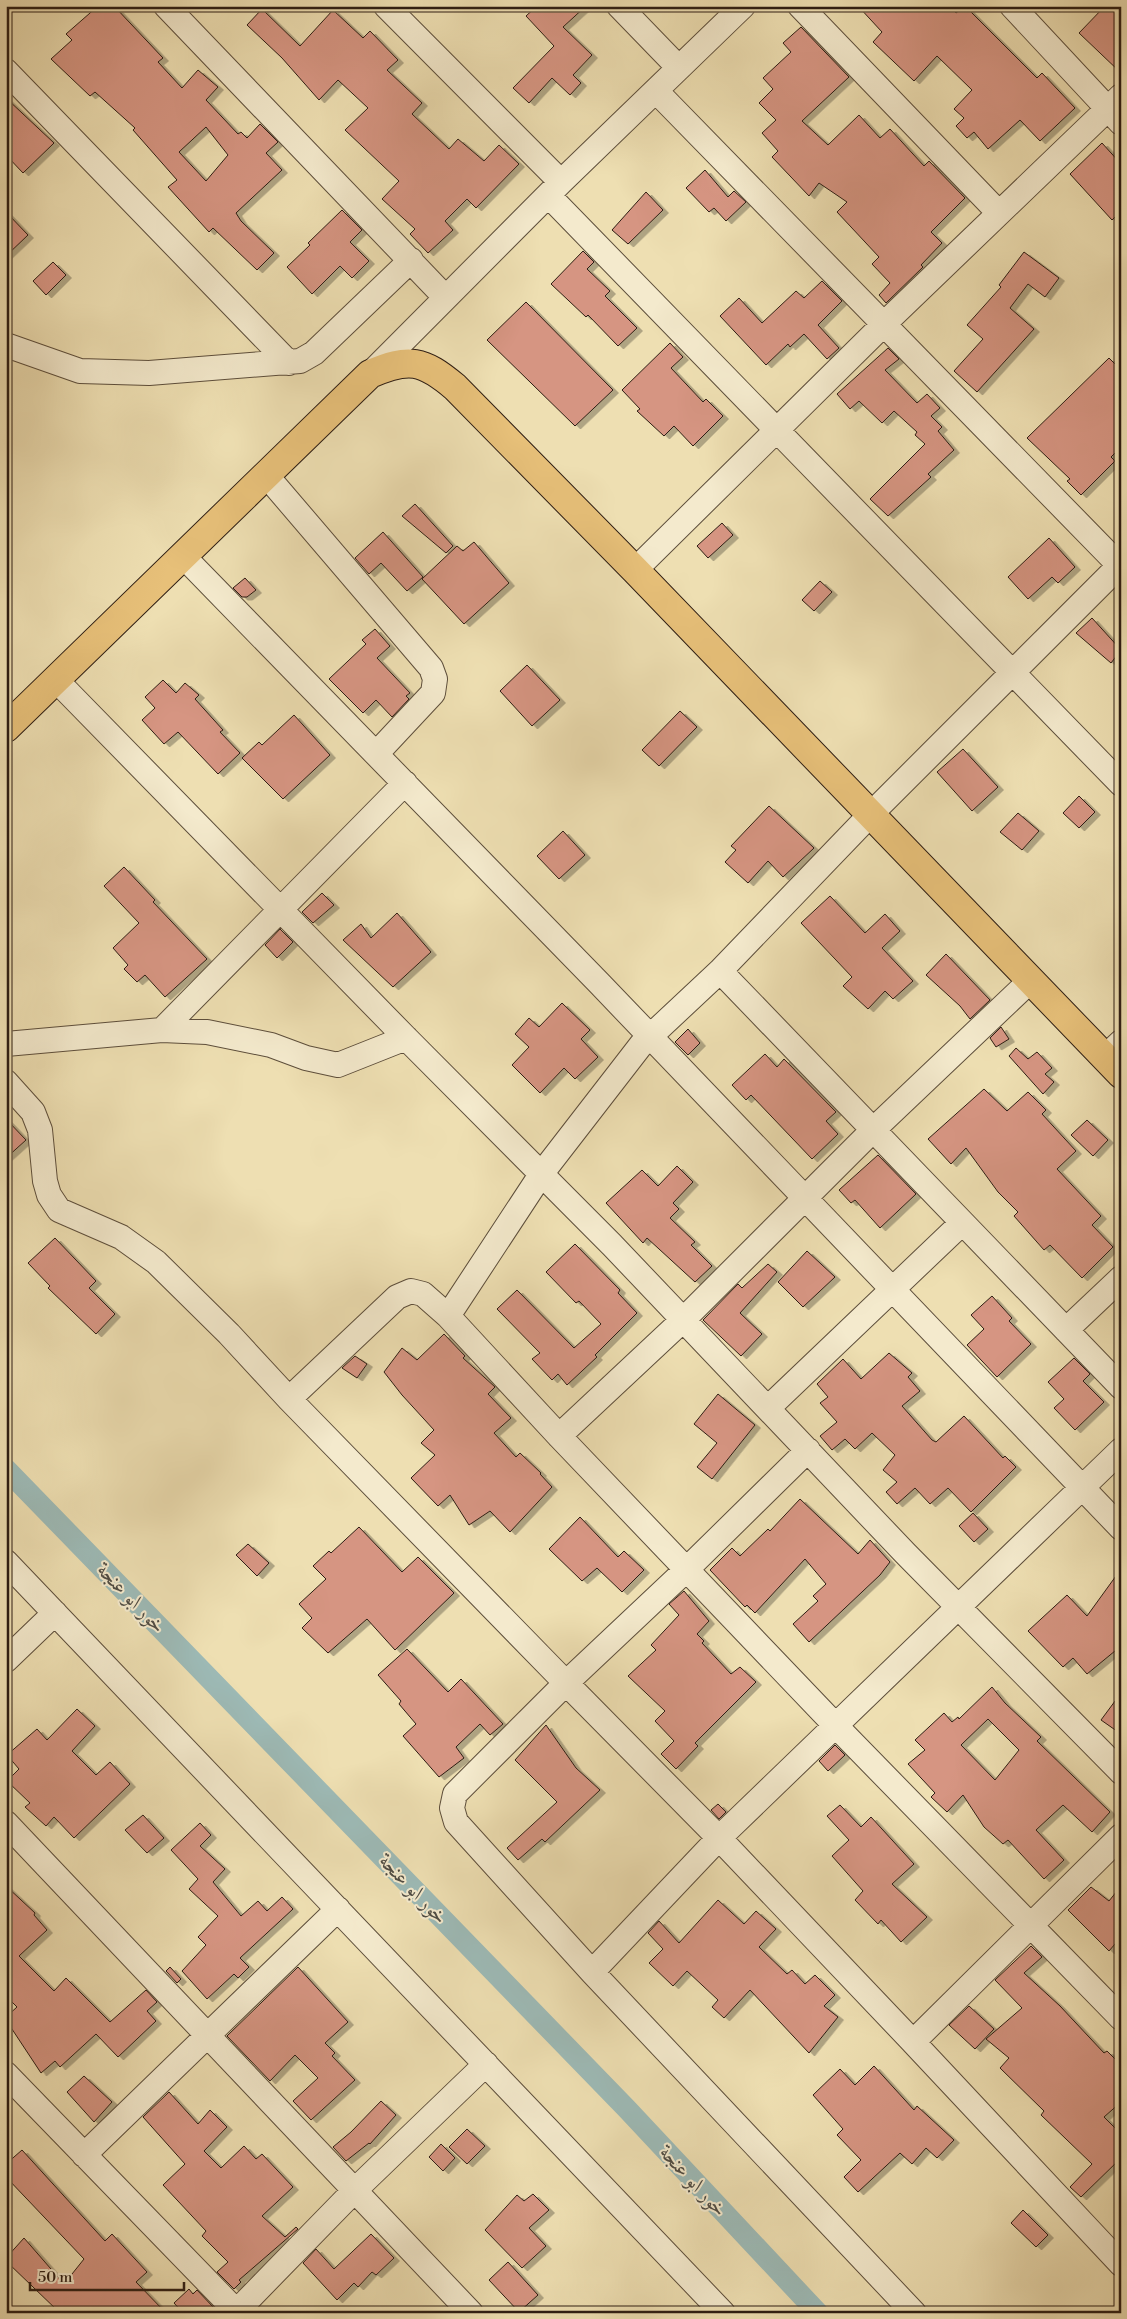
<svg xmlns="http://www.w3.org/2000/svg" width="1127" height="2319" viewBox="0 0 1127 2319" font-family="'Libre Bodoni',Amiri,serif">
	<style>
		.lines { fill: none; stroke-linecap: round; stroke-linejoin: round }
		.canal { stroke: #9dbab6; stroke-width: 21 }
		.building { fill: #d69582; stroke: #2d1d13; fill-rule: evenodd; filter: url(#shadow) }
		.minor-casing { stroke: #5d4e3b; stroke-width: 26 }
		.major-casing { stroke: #2d1d13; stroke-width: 30 }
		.minor { stroke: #f4eacd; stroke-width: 24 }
		.major { stroke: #e7c079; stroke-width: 28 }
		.labels { text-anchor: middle; stroke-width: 4; stroke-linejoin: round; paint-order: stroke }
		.water-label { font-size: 21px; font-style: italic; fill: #4f4c44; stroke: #f4eacd }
	</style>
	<defs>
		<filter id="shadow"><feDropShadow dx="5.5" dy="3" stdDeviation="0" flood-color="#0004"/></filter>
	</defs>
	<rect width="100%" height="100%" fill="#eedfb2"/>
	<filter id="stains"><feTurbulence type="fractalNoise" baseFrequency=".004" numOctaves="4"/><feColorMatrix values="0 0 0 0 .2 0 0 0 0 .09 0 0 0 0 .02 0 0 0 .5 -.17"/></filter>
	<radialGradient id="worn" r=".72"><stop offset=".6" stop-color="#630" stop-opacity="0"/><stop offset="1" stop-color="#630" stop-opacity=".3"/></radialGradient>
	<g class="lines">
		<path class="canal" d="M 6,1469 L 627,2109 L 818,2313"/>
	</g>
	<path class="building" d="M 98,6 L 114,6 L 163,58 L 158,62 L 182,88 L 198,70 L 218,87 L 206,100 L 238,134 L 241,132 L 247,138 L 260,124 L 278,142 L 266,153 L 282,170 L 236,213 L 241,221 L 274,253 L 257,270 L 213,228 L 209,232 L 168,187 L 177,180 L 133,130 L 135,128 L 95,92 L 90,96 L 51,59 L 72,40 L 66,34 ZM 206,127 L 228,155 L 206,181 L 179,152 Z
		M 537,6 L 586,6 L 563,27 L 592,55 L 573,75 L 581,83 L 570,95 L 552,78 L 529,103 L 513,88 L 554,46 L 526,16 Z
		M 858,6 L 950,6 L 956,13 L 965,6 L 1037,78 L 1042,73 L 1075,108 L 1040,141 L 1020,120 L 988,149 L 974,132 L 967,138 L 956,126 L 964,118 L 954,109 L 972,90 L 937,56 L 914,81 L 873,42 L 882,32 Z
		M 1105,6 L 1121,6 L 1121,73 L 1079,33 Z
		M 262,9 L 300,46 L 333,10 L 363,38 L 370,31 L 398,60 L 387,70 L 422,103 L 412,114 L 449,149 L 458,139 L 484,161 L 499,145 L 519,164 L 476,208 L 467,199 L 445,221 L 453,230 L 428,253 L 410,234 L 415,229 L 382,199 L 399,181 L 345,130 L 368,108 L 338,80 L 319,100 L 282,58 L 247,25 Z
		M 801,27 L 849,77 L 802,121 L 828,145 L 859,115 L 880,138 L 890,129 L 924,166 L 929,161 L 965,198 L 931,232 L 942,243 L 921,265 L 923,267 L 886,303 L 879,295 L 890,283 L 872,264 L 879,257 L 837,212 L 847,202 L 819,183 L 809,196 L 772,157 L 778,151 L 762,133 L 776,120 L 759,103 L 773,89 L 763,78 L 791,52 L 783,43 Z
		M 6,98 L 54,143 L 23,173 L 6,155 Z
		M 1102,143 L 1121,164 L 1121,211 L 1112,220 L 1070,174 Z
		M 705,170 L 728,197 L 734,191 L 746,202 L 726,221 L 714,208 L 709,212 L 686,188 Z
		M 646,192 L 663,210 L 628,244 L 612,230 Z
		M 342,210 L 362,230 L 350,242 L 369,261 L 352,278 L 340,266 L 312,294 L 287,267 L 310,245 L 308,243 Z
		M 6,212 L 28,235 L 6,256 Z
		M 583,251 L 594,262 L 587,269 L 610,291 L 605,296 L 637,328 L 618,346 L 588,315 L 586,317 L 551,284 Z
		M 1024,252 L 1059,278 L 1045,297 L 1028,284 L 1010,308 L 1034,329 L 977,392 L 954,371 L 983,339 L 967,325 L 1001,287 L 999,285 Z
		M 53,262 L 66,275 L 46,295 L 33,281 Z
		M 822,281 L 842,301 L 818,325 L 839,348 L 827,359 L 804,334 L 790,347 L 788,344 L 766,365 L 720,316 L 739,298 L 762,323 L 796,291 L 804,298 Z
		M 526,302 L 613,390 L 575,426 L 487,340 Z
		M 670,343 L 683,357 L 671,368 L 703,402 L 706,399 L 723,416 L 693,446 L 674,426 L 664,436 L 637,411 L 640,409 L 622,390 Z
		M 888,348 L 899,359 L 885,370 L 917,403 L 927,394 L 940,408 L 931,416 L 942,427 L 938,431 L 954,450 L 928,474 L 931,477 L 888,516 L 870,499 L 925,444 L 915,435 L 917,432 L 894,411 L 882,423 L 859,401 L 850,409 L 837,394 Z
		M 1109,358 L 1121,370 L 1121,447 L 1111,457 L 1115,461 L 1081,495 L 1067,481 L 1070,479 L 1027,438 Z
		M 415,504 L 453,546 L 446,553 L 402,516 Z
		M 722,523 L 733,535 L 708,558 L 697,546 Z
		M 383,532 L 423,577 L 407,591 L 381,563 L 369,574 L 355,558 Z
		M 1049,538 L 1075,567 L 1058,583 L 1052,577 L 1028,599 L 1008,577 Z
		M 474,542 L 509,583 L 464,624 L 422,579 L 457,546 L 463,551 Z
		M 245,578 L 256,590 L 247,597 L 242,597 L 233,588 Z
		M 820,581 L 832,592 L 814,611 L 802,600 Z
		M 1092,618 L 1121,650 L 1111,663 L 1076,633 Z
		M 375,629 L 390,646 L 377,658 L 410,693 L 406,696 L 409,699 L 392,717 L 376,700 L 363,713 L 329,679 L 366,644 L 362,640 Z
		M 527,665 L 560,700 L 532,726 L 500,691 Z
		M 163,680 L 176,693 L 185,683 L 199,695 L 195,699 L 223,730 L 220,732 L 240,753 L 218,774 L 178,732 L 164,744 L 142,720 L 155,708 L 145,697 Z
		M 680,711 L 697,727 L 659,766 L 642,750 Z
		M 294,715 L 330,755 L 283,799 L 242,758 L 259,742 L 262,745 Z
		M 963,749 L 998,787 L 972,811 L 937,772 Z
		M 1079,796 L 1095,812 L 1079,828 L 1063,813 Z
		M 769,806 L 814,848 L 783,877 L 768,861 L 748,883 L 725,862 L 736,850 L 731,846 Z
		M 1018,813 L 1039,831 L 1022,850 L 1000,832 Z
		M 563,831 L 585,855 L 559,879 L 537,856 Z
		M 124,867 L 155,900 L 153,902 L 207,959 L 165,997 L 145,975 L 137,982 L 124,969 L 128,965 L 113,948 L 139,923 L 104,886 Z
		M 322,893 L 334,905 L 313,923 L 302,912 Z
		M 830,896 L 865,933 L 885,914 L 900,931 L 882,948 L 913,981 L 893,999 L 885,991 L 868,1009 L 843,986 L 852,977 L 801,923 Z
		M 397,913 L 431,952 L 393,987 L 343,940 L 361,924 L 371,938 Z
		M 280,929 L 293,942 L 277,958 L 265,945 Z
		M 946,954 L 990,1000 L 970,1019 L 960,1006 L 926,975 Z
		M 562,1003 L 590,1030 L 581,1039 L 598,1057 L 575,1079 L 564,1068 L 540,1093 L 512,1065 L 529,1047 L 515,1034 L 529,1018 L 539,1027 Z
		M 1001,1027 L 1009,1039 L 996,1047 L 990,1038 Z
		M 688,1029 L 700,1043 L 688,1055 L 675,1042 Z
		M 1016,1048 L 1028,1059 L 1037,1052 L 1052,1068 L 1045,1074 L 1054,1082 L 1043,1094 L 1009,1056 Z
		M 765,1054 L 777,1067 L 784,1059 L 836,1112 L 826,1121 L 838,1134 L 812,1159 L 751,1095 L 746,1100 L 732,1085 Z
		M 984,1089 L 1007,1111 L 1028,1092 L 1046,1110 L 1042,1114 L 1076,1151 L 1057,1169 L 1101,1216 L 1092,1225 L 1113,1247 L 1082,1278 L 1050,1245 L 1044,1250 L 1014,1216 L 1018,1212 L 998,1192 L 966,1148 L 951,1164 L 928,1139 Z
		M 6,1119 L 26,1140 L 6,1158 Z
		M 1087,1120 L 1108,1140 L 1093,1156 L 1071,1135 Z
		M 878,1155 L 916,1194 L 880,1228 L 855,1200 L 851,1203 L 839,1190 Z
		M 677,1166 L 693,1182 L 673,1203 L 679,1209 L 670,1218 L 695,1242 L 691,1245 L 712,1266 L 695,1282 L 647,1238 L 643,1243 L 606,1203 L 642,1170 L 658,1186 Z
		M 55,1238 L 96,1281 L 89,1288 L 115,1314 L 96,1334 L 48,1288 L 50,1286 L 28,1263 Z
		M 575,1244 L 620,1290 L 618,1293 L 637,1313 L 595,1355 L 597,1357 L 567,1385 L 558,1374 L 552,1380 L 532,1359 L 540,1353 L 497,1309 L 517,1290 L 574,1348 L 601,1324 L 579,1301 L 576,1303 L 546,1272 Z
		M 807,1251 L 835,1277 L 803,1307 L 778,1282 Z
		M 768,1264 L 777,1272 L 740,1313 L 762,1334 L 741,1356 L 703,1320 L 738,1284 L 742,1288 Z
		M 992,1296 L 1012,1318 L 1009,1321 L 1031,1344 L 997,1377 L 967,1345 L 984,1329 L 971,1315 Z
		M 444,1334 L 465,1356 L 463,1358 L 495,1387 L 488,1394 L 511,1418 L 494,1433 L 516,1457 L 520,1453 L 541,1473 L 540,1474 L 552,1487 L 510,1532 L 490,1511 L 469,1525 L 450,1495 L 438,1506 L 411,1478 L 435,1455 L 421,1443 L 434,1430 L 402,1395 L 384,1372 L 402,1348 L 417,1360 Z
		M 889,1353 L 912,1373 L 908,1377 L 920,1391 L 902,1406 L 932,1440 L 936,1442 L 964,1416 L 1003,1458 L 1005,1456 L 1016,1467 L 971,1512 L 948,1488 L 930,1504 L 915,1488 L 897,1504 L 886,1492 L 897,1482 L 883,1470 L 895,1455 L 872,1433 L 855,1449 L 845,1439 L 832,1450 L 820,1436 L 837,1422 L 820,1403 L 828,1397 L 817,1384 L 843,1359 L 861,1379 Z
		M 355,1356 L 367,1364 L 357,1378 L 342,1368 Z
		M 1074,1358 L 1090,1374 L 1083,1381 L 1104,1402 L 1075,1430 L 1054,1408 L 1064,1399 L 1048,1382 Z
		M 718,1394 L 755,1425 L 712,1479 L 697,1467 L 717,1443 L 694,1424 Z
		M 800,1499 L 858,1554 L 870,1540 L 890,1562 L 880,1575 L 809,1642 L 793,1624 L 818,1601 L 813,1596 L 826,1584 L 805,1559 L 755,1613 L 747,1605 L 745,1607 L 710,1570 L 732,1548 L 740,1556 L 768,1529 L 770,1531 Z
		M 973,1513 L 988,1529 L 974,1542 L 959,1526 Z
		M 580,1517 L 618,1557 L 624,1551 L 644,1570 L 622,1592 L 597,1568 L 582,1581 L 549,1549 Z
		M 359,1527 L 402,1572 L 418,1557 L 454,1593 L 395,1650 L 367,1619 L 328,1653 L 302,1628 L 312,1618 L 299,1604 L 326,1579 L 313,1566 L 329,1551 L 331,1553 Z
		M 248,1544 L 269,1563 L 257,1576 L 236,1555 Z
		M 1121,1569 L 1121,1646 L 1087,1674 L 1073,1658 L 1063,1667 L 1028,1631 L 1067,1595 L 1087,1616 Z
		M 684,1591 L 709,1621 L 697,1634 L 704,1641 L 702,1643 L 731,1674 L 740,1667 L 756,1682 L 695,1743 L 698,1746 L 676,1769 L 661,1754 L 674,1741 L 655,1721 L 665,1711 L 628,1676 L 656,1650 L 651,1645 L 679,1615 L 669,1604 Z
		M 407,1649 L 448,1692 L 461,1679 L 503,1724 L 490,1735 L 480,1724 L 456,1747 L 464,1758 L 439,1777 L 403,1736 L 416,1724 L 399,1704 L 401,1701 L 378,1675 Z
		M 992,1687 L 1005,1703 L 1041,1737 L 1037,1741 L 1110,1812 L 1092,1832 L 1063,1805 L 1036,1830 L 1064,1860 L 1044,1879 L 1008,1840 L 1003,1844 L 984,1827 L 963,1795 L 947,1812 L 931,1797 L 935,1793 L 908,1764 L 925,1750 L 915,1740 L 944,1713 L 952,1722 L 958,1717 L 959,1719 ZM 988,1719 L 1019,1750 L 995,1780 L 961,1745 Z
		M 1121,1693 L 1121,1734 L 1101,1720 Z
		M 77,1709 L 95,1726 L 72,1751 L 96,1775 L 110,1762 L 130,1784 L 74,1838 L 54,1817 L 46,1826 L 25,1807 L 30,1803 L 7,1781 L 19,1769 L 7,1755 L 37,1729 L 47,1740 Z
		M 546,1725 L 576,1768 L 600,1790 L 545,1842 L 542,1839 L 518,1860 L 507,1848 L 557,1802 L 515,1760 Z
		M 835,1745 L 845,1755 L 828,1771 L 819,1761 Z
		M 718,1804 L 726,1812 L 719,1819 L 711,1810 Z
		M 840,1805 L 861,1827 L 871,1817 L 914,1864 L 892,1884 L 927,1917 L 901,1942 L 881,1920 L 878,1924 L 855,1900 L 863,1891 L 832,1856 L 849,1840 L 827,1816 Z
		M 143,1815 L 164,1838 L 147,1853 L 125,1830 Z
		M 200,1823 L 211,1835 L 200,1846 L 225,1869 L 213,1882 L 241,1916 L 258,1901 L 267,1911 L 282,1897 L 293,1909 L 240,1958 L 249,1967 L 238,1978 L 234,1974 L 207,1999 L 182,1971 L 206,1945 L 198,1937 L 218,1916 L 189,1889 L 198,1879 L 171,1850 Z
		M 6,1886 L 35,1913 L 34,1915 L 47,1930 L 19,1956 L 54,1991 L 66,1978 L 110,2022 L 146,1990 L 157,2002 L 147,2011 L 156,2021 L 118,2057 L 96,2034 L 60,2067 L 55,2061 L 41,2073 L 6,2020 L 6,2017 L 17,2007 L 6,1996 Z
		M 1121,1886 L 1121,1937 L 1109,1951 L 1068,1910 L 1091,1887 L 1109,1901 Z
		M 718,1900 L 744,1924 L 756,1911 L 776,1929 L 759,1947 L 787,1974 L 792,1970 L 805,1984 L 815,1975 L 835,1995 L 824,2006 L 838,2017 L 809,2053 L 750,1990 L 724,2018 L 712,2007 L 718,2000 L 687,1971 L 673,1986 L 649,1963 L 663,1949 L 648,1933 L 659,1921 L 679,1943 Z
		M 1031,1946 L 1042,1957 L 1024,1973 L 1060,2006 L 1104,2053 L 1107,2051 L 1121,2065 L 1121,2102 L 1104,2117 L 1121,2134 L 1121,2158 L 1081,2197 L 1070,2187 L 1092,2164 L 1041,2115 L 1044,2111 L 1000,2068 L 1009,2058 L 986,2039 L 1022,2008 L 995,1980 Z
		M 170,1967 L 181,1979 L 177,1983 L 166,1971 Z
		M 298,1967 L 348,2022 L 325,2043 L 335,2053 L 332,2056 L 355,2080 L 311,2120 L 293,2101 L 318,2078 L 295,2055 L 270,2081 L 227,2036 Z
		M 969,2006 L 994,2029 L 975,2049 L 949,2025 Z
		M 874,2066 L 914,2110 L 917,2106 L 954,2140 L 937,2158 L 926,2148 L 912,2164 L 900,2153 L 858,2192 L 844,2177 L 861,2160 L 837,2135 L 843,2129 L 813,2095 L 840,2069 L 855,2085 Z
		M 84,2076 L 112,2102 L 94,2122 L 67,2092 Z
		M 169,2092 L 198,2124 L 210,2110 L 227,2127 L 204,2151 L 221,2168 L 244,2146 L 256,2159 L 262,2154 L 293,2187 L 262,2216 L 285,2237 L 296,2227 L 298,2229 L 239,2280 L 241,2282 L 234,2289 L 217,2272 L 228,2262 L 202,2236 L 206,2231 L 163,2185 L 185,2164 L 143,2117 Z
		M 381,2101 L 396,2115 L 370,2144 L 369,2143 L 346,2161 L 333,2147 L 351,2132 Z
		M 467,2129 L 485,2146 L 467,2164 L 449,2147 Z
		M 441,2144 L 455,2158 L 443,2171 L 429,2157 Z
		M 22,2150 L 105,2241 L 112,2234 L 147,2272 L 136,2282 L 166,2313 L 60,2313 L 6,2261 L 6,2258 L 24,2238 L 64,2284 L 84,2259 L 6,2177 L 6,2164 Z
		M 533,2194 L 549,2210 L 529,2228 L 546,2246 L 522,2268 L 485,2230 L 517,2195 L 524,2201 Z
		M 1023,2210 L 1048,2235 L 1036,2247 L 1011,2223 Z
		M 371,2234 L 394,2258 L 376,2275 L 372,2272 L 358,2287 L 354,2283 L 337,2300 L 303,2263 L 316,2249 L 334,2269 Z
		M 508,2262 L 538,2295 L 519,2312 L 489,2280 Z
		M 189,2289 L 193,2294 L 197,2290 L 214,2308 L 209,2313 L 183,2313 L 174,2303 Z"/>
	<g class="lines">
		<defs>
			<path id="minor" d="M 166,6 L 445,297
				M 386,6 L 561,182
				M 619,6 L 679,68
				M 800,6 L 999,213
				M 1012,6 L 1121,123
				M 6,71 L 289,363
				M 656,91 L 1121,567
				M 548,195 L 1121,784
				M 6,345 L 80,371 L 149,373 L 300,361 L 314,353 L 411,260
				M 370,374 L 561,182 L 743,6
				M 266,475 L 431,668 L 435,679 L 433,693 L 376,754
				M 183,556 L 599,983 L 1121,1528
				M 635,570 L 885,323 L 1121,96
				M 56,680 L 406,1038 L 612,1245 L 905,1553 L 1121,1772
				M 720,971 L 1121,1387
				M 162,1030 L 405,783
				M 6,1044 L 162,1030 L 207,1032 L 271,1045 L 306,1058 L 338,1065 L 406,1038
				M 1105,1057 L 1121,1042
				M 6,1082 L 33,1112 L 40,1130 L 45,1181 L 49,1195 L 59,1210 L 121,1237 L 156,1262 L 229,1334 L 289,1399 L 566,1683 L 687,1569 L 808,1450
				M 448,1316 L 542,1173 L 641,1045 L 720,971 L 870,815 L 1121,564
				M 1066,1330 L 1121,1278
				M 289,1399 L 397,1297 L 411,1291 L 423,1294 L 448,1316 L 559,1436 L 836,1726 L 1121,2018
				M 768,1408 L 962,1223
				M 559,1436 L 684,1319 L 873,1130 L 1031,980
				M 1121,1450 L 719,1838 L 592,1972 L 456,1822 L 452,1808 L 455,1794 L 566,1683 L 719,1838 L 913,2042 L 1121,1836
				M 6,1562 L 723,2313
				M 6,1660 L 55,1613
				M 6,1823 L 471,2313
				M 592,1972 L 914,2313
				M 913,2042 L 1121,2264
				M 6,2074 L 238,2313
				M 84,2155 L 338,1909
				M 235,2313 L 354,2191 L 486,2064"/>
			<path id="major" d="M 6,728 L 370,374 C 409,357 423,360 455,387 L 635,570 L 1121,1074"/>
		</defs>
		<use href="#minor" class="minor-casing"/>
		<use href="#major" class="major-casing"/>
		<use href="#minor" class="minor"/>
		<use href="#major" class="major"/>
	</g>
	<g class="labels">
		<g class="water-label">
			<text transform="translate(132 1598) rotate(46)" y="7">خور ابو عنجة</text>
			<text transform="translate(414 1889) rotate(46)" y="7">خور ابو عنجة</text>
			<text transform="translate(694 2181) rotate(47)" y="7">خور ابو عنجة</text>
		</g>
	</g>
	<rect width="1127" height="2319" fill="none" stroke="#eedfb2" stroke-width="25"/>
	<rect x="8" y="8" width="1112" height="2304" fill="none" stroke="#2d1d13" stroke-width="2.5"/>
	<rect x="12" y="12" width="1102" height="2294" fill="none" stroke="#2d1d13"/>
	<path d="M30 2282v8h154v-8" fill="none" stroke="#2d1d13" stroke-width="2.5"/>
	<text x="38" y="2282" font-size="15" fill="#2d1d13" stroke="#f4eacd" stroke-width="4" paint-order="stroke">50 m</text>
	<rect width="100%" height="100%" filter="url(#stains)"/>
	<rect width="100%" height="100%" fill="url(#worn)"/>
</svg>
